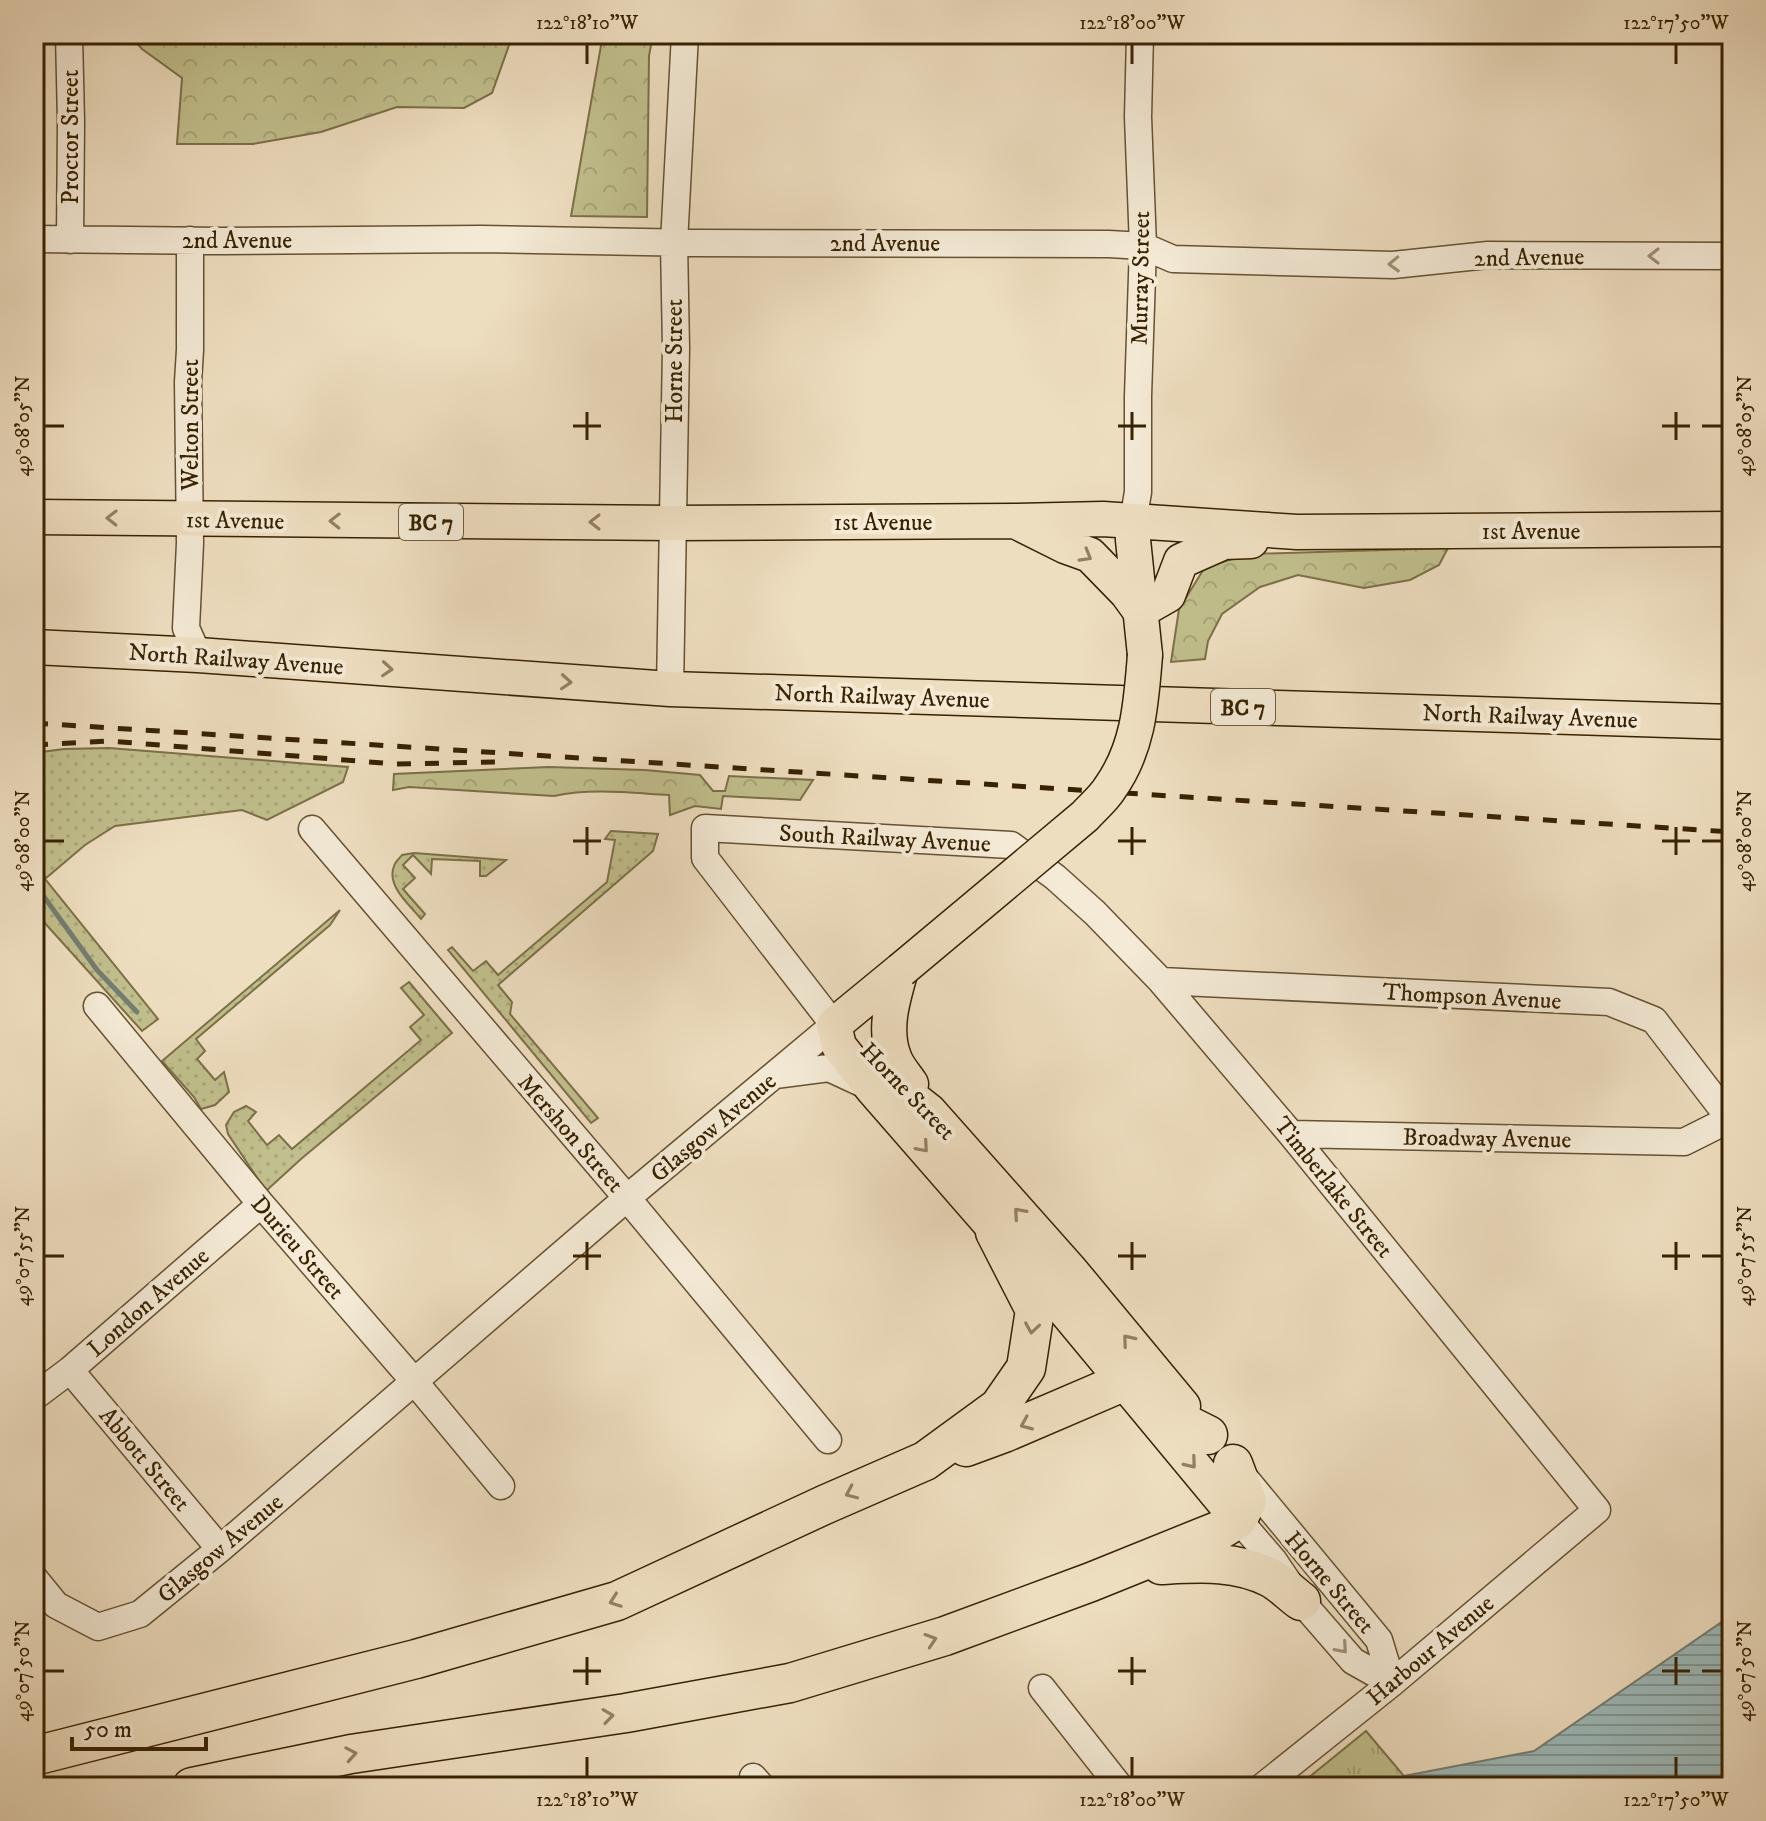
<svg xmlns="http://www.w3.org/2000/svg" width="1766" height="1821" viewBox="0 0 1766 1821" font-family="'IM FELL DW Pica',serif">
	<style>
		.grass { fill: url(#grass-dots); stroke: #7c7047; stroke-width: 2 }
		.forest { fill: url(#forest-crowns); stroke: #7c7047; stroke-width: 2 }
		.park { fill: url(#park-tufts); stroke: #7c7047; stroke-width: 2 }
		.water { fill: url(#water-rules); stroke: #747d71; stroke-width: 2 }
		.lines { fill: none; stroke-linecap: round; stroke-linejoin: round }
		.stream { stroke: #747d71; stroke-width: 5 }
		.minor-casing { stroke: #665131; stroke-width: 29 }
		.major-casing { stroke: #382201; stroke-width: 37 }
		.highway-casing { stroke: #382201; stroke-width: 41 }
		.minor { stroke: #f4ead6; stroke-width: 26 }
		.major { stroke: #eedec0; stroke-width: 34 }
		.highway { stroke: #eedec0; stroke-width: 38 }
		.rail { stroke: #382201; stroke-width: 5; stroke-dasharray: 14 14; stroke-linecap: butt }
		.major-bridge-casing { stroke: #382201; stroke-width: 37; stroke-linecap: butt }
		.major-bridge { stroke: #eedec0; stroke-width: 34 }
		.oneway { stroke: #9f9076 }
		.oneway2 { stroke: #938060 }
		.ticks { fill: none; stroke: #382201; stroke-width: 3 }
		.labels { text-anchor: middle; stroke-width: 8; stroke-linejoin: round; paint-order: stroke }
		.shield { fill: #f4ead6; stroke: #705e41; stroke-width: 2 }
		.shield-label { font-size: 22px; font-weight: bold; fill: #382201 }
		.street-label { font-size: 24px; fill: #382201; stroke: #f4ead6 }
		.neatline { fill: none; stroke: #382201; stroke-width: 3 }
		.ticks-label { font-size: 20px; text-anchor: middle; fill: #382201 }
	</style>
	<defs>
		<pattern id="grass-dots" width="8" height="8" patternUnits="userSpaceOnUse" patternTransform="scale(2)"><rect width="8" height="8" fill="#c1bf8d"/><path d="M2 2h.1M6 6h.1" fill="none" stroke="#a7a478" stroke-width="1.8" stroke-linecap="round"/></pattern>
		<pattern id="forest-crowns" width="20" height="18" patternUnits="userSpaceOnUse" patternTransform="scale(2)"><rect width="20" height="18" fill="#c1bf8d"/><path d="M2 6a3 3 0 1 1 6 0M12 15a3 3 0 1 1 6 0" fill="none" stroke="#a7a478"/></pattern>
		<pattern id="park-tufts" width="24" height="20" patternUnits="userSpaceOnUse" patternTransform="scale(2)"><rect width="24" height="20" fill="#c1bf8d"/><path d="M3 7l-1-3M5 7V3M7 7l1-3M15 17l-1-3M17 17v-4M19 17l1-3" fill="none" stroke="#a7a478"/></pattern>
		<pattern id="water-rules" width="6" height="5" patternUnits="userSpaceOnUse" patternTransform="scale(2)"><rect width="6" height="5" fill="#9cbabb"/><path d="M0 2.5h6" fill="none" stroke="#809796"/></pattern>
	</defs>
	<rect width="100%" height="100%" fill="#eedec0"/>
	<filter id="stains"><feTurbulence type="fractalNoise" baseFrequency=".0025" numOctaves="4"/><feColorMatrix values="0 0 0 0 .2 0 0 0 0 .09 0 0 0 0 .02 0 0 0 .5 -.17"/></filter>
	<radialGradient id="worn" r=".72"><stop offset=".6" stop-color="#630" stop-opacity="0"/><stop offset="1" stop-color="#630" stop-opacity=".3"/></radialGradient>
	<path class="grass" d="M 109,748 L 348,767 L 343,782 L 267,820 L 242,810 L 115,826 L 85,845 L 45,879 L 158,1019 L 142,1031 L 34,911 L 34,753 L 64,749 Z
		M 611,831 L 658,834 L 653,851 L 498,985 L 512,1002 L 510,1014 L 598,1118 L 591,1123 L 448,950 L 452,947 L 473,971 L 486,961 L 498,975 L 607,882 L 615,840 L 605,839 Z
		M 414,853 L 506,860 L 486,876 L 480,876 L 480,861 L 432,859 L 431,874 L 413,855 L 403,865 L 415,878 L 403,889 L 425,914 L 421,919 C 410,905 386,886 394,866 C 395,862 399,859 402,855 Z
		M 340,910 L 330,925 L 196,1039 L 205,1051 L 197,1059 L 215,1080 L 224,1072 L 229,1092 L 215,1105 L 201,1109 L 194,1097 L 162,1061 Z
		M 409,982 L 452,1033 L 301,1159 L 266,1191 L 228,1134 L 226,1125 L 234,1112 L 246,1106 L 256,1112 L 248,1121 L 267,1145 L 279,1135 L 292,1149 L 421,1040 L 410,1027 L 424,1015 L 401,988 Z"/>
	<path class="forest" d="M 129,34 L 513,34 L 492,93 L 464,108 L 397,107 L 321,132 L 253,144 L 177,144 L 182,78 L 142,49 Z
		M 603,34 L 653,34 L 649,56 L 647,217 L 571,216 Z
		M 1448,548 L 1439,565 L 1410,580 L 1364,588 L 1298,575 L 1260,587 L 1222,614 L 1208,641 L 1205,659 L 1171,662 L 1179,609 L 1205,567 L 1250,554 Z
		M 549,767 L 645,770 L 700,775 L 713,791 L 725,791 L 729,776 L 813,780 L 800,800 L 723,796 L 721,809 L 695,806 L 670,815 L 669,795 C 631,793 592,788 554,796 L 409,787 L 393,790 L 394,774 Z"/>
	<path class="park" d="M 1366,1731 L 1404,1776 L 1390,1787 L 1297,1787 Z"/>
	<path class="water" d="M 1732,1615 L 1732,1787 L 1390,1787 L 1404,1776 L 1534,1751 Z"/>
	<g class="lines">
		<path class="stream" d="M 34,883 L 97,970 L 137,1012"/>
		<defs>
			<path id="minor" d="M 69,34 L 71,122 L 70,240
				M 34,239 L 223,241 L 481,239 L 697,243 L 1109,244 L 1143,246 L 1173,259 L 1393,265 L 1488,255 L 1732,256
				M 190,240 L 190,350 L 188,382 L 190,543 L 186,628 L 198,655
				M 1133,522 L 1138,492 L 1138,396 L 1143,246 L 1138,117 L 1140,34
				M 670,689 L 676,348 L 674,243 L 685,34
				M 312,829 L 627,1198 L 828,1440
				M 1161,981 L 1609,1002 L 1654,1020 L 1730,1119
				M 97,1006 L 261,1204 L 414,1381 L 501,1486
				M 775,1075 L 829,1068 L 870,1087
				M 1291,1134 L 1684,1142 L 1732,1118
				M 70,1370 L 220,1549
				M 34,1397 L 70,1370 L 261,1204
				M 1244,1477 L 1379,1640 L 1392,1683
				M 1238,1519 L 1274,1561 L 1301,1601 L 1353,1661 L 1392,1683
				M 34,1578 L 56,1605 L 98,1627 L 140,1614 L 220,1549 L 627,1198 L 834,1025 L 705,858 L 705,828 L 1011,845 L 1055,877 L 1095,913 L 1161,981 L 1291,1134 L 1597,1510 L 1392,1683 L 1262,1787
				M 1042,1688 L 1120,1787
				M 753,1777 L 762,1787"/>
			<path id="major" d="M 34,517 L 673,523 L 1016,521 L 1103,519 L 1297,532 L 1732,529
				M 1133,522 L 1133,540 L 1145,655
				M 1021,524 L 1065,546 L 1090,555 L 1127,593 L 1140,611
				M 1140,611 L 1168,595 L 1181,561 L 1224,542 L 1251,541
				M 34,647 L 198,655 L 670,689 L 1732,722
				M 901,970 C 893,998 883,1029 894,1057 C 897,1067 906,1076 911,1084
				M 834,1025 L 839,1046 L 872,1088 L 1048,1290 L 1238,1519
				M 834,1025 L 901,970
				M 877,1064 L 887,1078 L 929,1111 L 1071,1271 L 1183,1406"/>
			<path id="highway" d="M 966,1447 L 1004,1433 L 1123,1382 L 1144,1385 L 1174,1418 L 1208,1435
				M 1161,1565 C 1199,1563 1236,1560 1271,1578 C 1282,1584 1291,1594 1301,1601
				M 34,1756 L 416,1659 L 617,1601 L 824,1505 L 925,1461 L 999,1407 L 1026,1368 L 1035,1310 L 995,1232
				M 192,1787 L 351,1754 L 626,1713 L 790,1683 L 945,1636 L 1091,1582 L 1220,1530 L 1238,1519 L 1247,1501 L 1233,1464"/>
		</defs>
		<use href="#minor" class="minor-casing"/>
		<use href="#major" class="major-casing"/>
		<use href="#highway" class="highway-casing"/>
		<use href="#minor" class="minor"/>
		<use href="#major" class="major"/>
		<use href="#highway" class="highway"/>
		<path class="rail" d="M 34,723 L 1732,832
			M 34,745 L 109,741 L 394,764 L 497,762"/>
		<defs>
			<path id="major-bridge" d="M 901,970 L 1085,816 C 1093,807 1104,798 1110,788 C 1139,747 1141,703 1145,655"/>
		</defs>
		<use href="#major-bridge" class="major-bridge-casing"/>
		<use href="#major-bridge" class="major-bridge"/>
	</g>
	<defs><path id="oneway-chevron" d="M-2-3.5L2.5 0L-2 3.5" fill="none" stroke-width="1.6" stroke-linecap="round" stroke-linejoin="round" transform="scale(2)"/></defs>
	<g class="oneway">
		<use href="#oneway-chevron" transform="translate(1654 256) rotate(-180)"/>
		<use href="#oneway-chevron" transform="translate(1394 264) rotate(178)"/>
		<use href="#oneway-chevron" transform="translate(1342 1648) rotate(49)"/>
	</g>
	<g class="oneway2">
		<use href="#oneway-chevron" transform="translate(112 518) rotate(-179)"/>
		<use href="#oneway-chevron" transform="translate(335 521) rotate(-179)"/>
		<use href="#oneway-chevron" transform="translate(595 522) rotate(180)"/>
		<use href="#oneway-chevron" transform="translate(1086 556) rotate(30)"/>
		<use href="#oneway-chevron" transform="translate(387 669) rotate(4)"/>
		<use href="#oneway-chevron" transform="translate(566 682) rotate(4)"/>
		<use href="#oneway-chevron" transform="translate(923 1147) rotate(49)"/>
		<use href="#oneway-chevron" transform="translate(1019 1213) rotate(-131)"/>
		<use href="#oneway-chevron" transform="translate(1032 1328) rotate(99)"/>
		<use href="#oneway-chevron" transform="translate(1128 1340) rotate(-130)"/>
		<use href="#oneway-chevron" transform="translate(1026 1424) rotate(157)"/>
		<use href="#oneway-chevron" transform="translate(1191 1463) rotate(50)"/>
		<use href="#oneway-chevron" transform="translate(851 1493) rotate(156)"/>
		<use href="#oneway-chevron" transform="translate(615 1601) rotate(160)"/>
		<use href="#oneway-chevron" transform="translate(931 1640) rotate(-18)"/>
		<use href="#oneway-chevron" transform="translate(608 1716) rotate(-8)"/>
		<use href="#oneway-chevron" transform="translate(351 1754) rotate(-10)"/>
	</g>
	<path class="ticks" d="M 587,44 L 587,64M 1132,44 L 1132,64M 1676,44 L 1676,64M 587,412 L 587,440M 1132,412 L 1132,440M 1676,412 L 1676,440M 44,426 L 64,426M 573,426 L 601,426M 1118,426 L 1146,426M 1662,426 L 1690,426M 1702,426 L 1722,426M 587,827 L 587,855M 1132,827 L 1132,855M 1676,827 L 1676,855M 44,841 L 64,841M 573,841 L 601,841M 1118,841 L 1146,841M 1662,841 L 1690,841M 1702,841 L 1722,841M 587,1242 L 587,1270M 1132,1242 L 1132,1270M 1676,1242 L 1676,1270M 44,1256 L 64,1256M 573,1256 L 601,1256M 1118,1256 L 1146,1256M 1662,1256 L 1690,1256M 1702,1256 L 1722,1256M 587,1657 L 587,1685M 1132,1657 L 1132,1685M 1676,1657 L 1676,1685M 44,1671 L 64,1671M 573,1671 L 601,1671M 1118,1671 L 1146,1671M 1662,1671 L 1690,1671M 1702,1671 L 1722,1671M 587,1757 L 587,1777M 1132,1757 L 1132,1777M 1676,1757 L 1676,1777"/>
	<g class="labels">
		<g class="shield">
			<rect x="399" y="504" width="64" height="36" rx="6"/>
			<rect x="1211" y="689" width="64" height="36" rx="6"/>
		</g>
		<g class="shield-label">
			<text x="431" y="530">BC 7</text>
			<text x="1243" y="715">BC 7</text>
		</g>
		<g class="street-label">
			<text transform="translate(70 137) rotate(-90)" y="8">Proctor Street</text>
			<text x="237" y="248">2nd Avenue</text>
			<text x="885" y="251">2nd Avenue</text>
			<text transform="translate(1529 257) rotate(-1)" y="8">2nd Avenue</text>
			<text transform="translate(1140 278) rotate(-89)" y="8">Murray Street</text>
			<text transform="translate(674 361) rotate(-90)" y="8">Horne Street</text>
			<text transform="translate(190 425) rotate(-90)" y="8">Welton Street</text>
			<text transform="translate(235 520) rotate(1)" y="8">1st Avenue</text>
			<text x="883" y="530">1st Avenue</text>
			<text x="1531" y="539">1st Avenue</text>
			<text transform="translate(236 659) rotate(4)" y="8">North Railway Avenue</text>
			<text transform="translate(882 696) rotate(2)" y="8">North Railway Avenue</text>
			<text transform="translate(1530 716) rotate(2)" y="8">North Railway Avenue</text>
			<text transform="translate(885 838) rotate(3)" y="8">South Railway Avenue</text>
			<text transform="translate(1472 996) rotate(3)" y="8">Thompson Avenue</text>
			<text transform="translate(908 1091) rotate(46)" y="8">Horne Street</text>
			<text transform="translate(713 1127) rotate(-40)" y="8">Glasgow Avenue</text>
			<text transform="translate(571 1133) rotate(49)" y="8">Mershon Street</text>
			<text transform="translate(1487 1138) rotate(1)" y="8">Broadway Avenue</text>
			<text transform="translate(1334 1187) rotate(51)" y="8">Timberlake Street</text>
			<text transform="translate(298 1247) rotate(49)" y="8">Durieu Street</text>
			<text transform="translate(148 1302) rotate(-41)" y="8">London Avenue</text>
			<text transform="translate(145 1459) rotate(50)" y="8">Abbott Street</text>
			<text transform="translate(220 1548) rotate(-40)" y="8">Glasgow Avenue</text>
			<text transform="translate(1330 1582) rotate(50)" y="8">Horne Street</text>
			<text transform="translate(1430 1650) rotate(-40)" y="8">Harbour Avenue</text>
		</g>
	</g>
	<rect width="1766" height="1821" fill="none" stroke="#eedec0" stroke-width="88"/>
	<path d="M72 1737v12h134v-12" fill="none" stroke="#382201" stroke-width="4"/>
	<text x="84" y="1737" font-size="24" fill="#382201" stroke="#f4ead6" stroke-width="6" paint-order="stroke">50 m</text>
	<rect x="44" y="44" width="1678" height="1733" class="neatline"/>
	<g class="ticks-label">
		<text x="587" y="29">122°18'10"W</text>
		<text x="1132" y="29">122°18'00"W</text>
		<text x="1676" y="29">122°17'50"W</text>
		<text transform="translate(22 426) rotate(-90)" y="7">49°08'05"N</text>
		<text transform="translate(1744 426) rotate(-90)" y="7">49°08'05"N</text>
		<text transform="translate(22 841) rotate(-90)" y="7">49°08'00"N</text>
		<text transform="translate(1744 841) rotate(-90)" y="7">49°08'00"N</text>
		<text transform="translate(22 1256) rotate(-90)" y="7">49°07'55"N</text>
		<text transform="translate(1744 1256) rotate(-90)" y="7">49°07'55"N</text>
		<text transform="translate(22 1671) rotate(-90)" y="7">49°07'50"N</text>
		<text transform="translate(1744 1671) rotate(-90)" y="7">49°07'50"N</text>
		<text x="587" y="1806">122°18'10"W</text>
		<text x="1132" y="1806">122°18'00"W</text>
		<text x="1676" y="1806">122°17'50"W</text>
	</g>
	<rect width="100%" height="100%" filter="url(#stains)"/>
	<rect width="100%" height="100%" fill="url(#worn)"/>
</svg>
